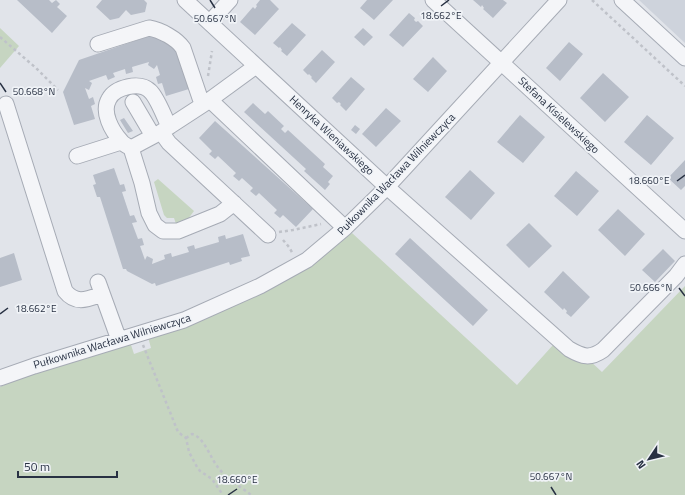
<svg xmlns="http://www.w3.org/2000/svg" width="685" height="495" viewBox="0 0 685 495" font-family="'Titillium Web',sans-serif">
	<style>
		.built { fill: #ced3dc }
		.green { fill: #c6d5c1 }
		.building { fill: #b7bdc8 }
		.lines { fill: none; stroke-linecap: round; stroke-linejoin: round }
		.minor-casing { stroke: #a6abb5; stroke-width: 17 }
		.path { stroke: #bfc2c9; stroke-width: 2.5; stroke-dasharray: 3 3; stroke-linecap: butt }
		.minor { stroke: #f4f5f8; stroke-width: 15 }
		.ticks { fill: none; stroke: #283143; stroke-width: 1.5 }
		.labels { text-anchor: middle; stroke-width: 3.5; stroke-linejoin: round; paint-order: stroke }
		.street-label { font-size: 11px; fill: #283143; stroke: #f0f3f7 }
		.ticks-label { font-size: 10px; text-anchor: middle; fill: #283143; stroke: #f0f3f7; stroke-width: 3.5; stroke-linejoin: round; paint-order: stroke }
	</style>
	<rect width="100%" height="100%" fill="#e1e4ea"/>
	<path class="built" d="M 639,0 L 685,0 L 685,43 Z"/>
	<path class="green" d="M 0,28 L 19,46 L 0,68 Z
		M 158,179 L 194,211 L 188,219 L 176,224 L 174,218 L 167,218 L 164,215 L 154,182 Z
		M 352,233 L 517,385 L 562,335 L 602,372 L 685,286 L 685,495 L 0,495 L 0,387 L 27,375 L 130,342 L 134,354 L 151,348 L 148,337 L 326,252 Z"/>
	<path class="building" d="M 17,0 L 49,0 L 52,3 L 56,0 L 60,4 L 57,7 L 67,16 L 52,33 Z
		M 102,0 L 144,0 L 147,3 L 145,12 L 131,15 L 126,10 L 119,18 L 110,20 L 96,7 Z
		M 260,0 L 270,0 L 279,9 L 255,35 L 240,22 L 253,7 L 255,9 L 257,6 L 256,5 Z
		M 367,0 L 393,0 L 374,20 L 360,8 Z
		M 473,0 L 503,0 L 507,3 L 493,18 L 483,9 L 484,8 L 482,5 L 481,7 Z
		M 409,13 L 415,18 L 414,20 L 416,22 L 418,21 L 423,26 L 403,47 L 389,35 Z
		M 292,23 L 306,35 L 287,56 L 281,51 L 282,50 L 280,47 L 279,48 L 273,43 Z
		M 363,28 L 373,37 L 364,46 L 354,37 Z
		M 152,35 L 176,48 L 189,89 L 166,96 L 162,83 L 158,84 L 156,77 L 160,75 L 157,65 L 154,69 L 148,65 L 149,62 L 132,67 L 133,72 L 126,74 L 125,69 L 113,73 L 115,77 L 108,80 L 106,75 L 89,81 L 92,83 L 89,90 L 85,88 L 89,99 L 93,97 L 95,104 L 91,106 L 95,119 L 74,125 L 63,92 L 79,60 Z
		M 569,42 L 583,54 L 560,81 L 546,68 Z
		M 322,50 L 335,62 L 316,83 L 311,78 L 312,77 L 309,74 L 308,75 L 303,70 Z
		M 433,57 L 447,71 L 428,92 L 413,79 Z
		M 603,73 L 629,97 L 605,122 L 580,98 Z
		M 351,77 L 365,89 L 346,111 L 340,105 L 341,104 L 339,102 L 337,103 L 332,98 Z
		M 253,103 L 265,114 L 268,111 L 284,126 L 281,129 L 285,133 L 288,130 L 325,164 L 323,167 L 333,176 L 328,182 L 330,184 L 325,190 L 304,171 L 306,169 L 244,112 Z
		M 386,108 L 401,121 L 376,147 L 362,134 Z
		M 520,115 L 545,137 L 523,163 L 497,142 Z
		M 647,115 L 674,138 L 651,165 L 624,142 Z
		M 124,118 L 133,131 L 128,133 L 120,120 Z
		M 215,121 L 313,209 L 296,227 L 283,215 L 280,218 L 274,213 L 277,210 L 259,193 L 256,196 L 250,191 L 253,188 L 242,178 L 239,181 L 233,176 L 236,173 L 218,156 L 215,159 L 209,154 L 212,151 L 199,138 Z
		M 355,125 L 360,129 L 356,134 L 351,130 Z
		M 685,160 L 685,186 L 681,190 L 668,178 Z
		M 114,168 L 120,185 L 124,184 L 126,191 L 122,192 L 130,216 L 134,215 L 137,222 L 132,223 L 138,239 L 142,238 L 144,245 L 140,246 L 145,260 L 147,256 L 153,259 L 152,264 L 165,259 L 164,255 L 171,253 L 172,257 L 189,252 L 187,247 L 194,245 L 195,249 L 219,242 L 218,237 L 225,235 L 226,239 L 243,234 L 250,256 L 241,258 L 242,261 L 230,265 L 229,262 L 156,286 L 155,283 L 152,284 L 127,271 L 126,269 L 123,269 L 100,197 L 97,197 L 93,185 L 96,184 L 93,175 Z
		M 470,170 L 495,193 L 471,220 L 445,197 Z
		M 576,171 L 599,191 L 577,216 L 554,196 Z
		M 618,209 L 645,234 L 625,256 L 598,230 Z
		M 529,223 L 552,246 L 529,268 L 506,245 Z
		M 410,238 L 488,310 L 473,326 L 395,254 Z
		M 663,249 L 675,261 L 655,282 L 642,270 Z
		M 14,253 L 22,280 L 0,287 L 0,258 Z
		M 563,271 L 590,297 L 571,317 L 566,313 L 567,311 L 564,308 L 563,310 L 544,292 Z"/>
	<g class="lines">
		<defs>
			<path id="minor" d="M 185,0 L 387,187 L 569,349 C 583,357 590,359 603,350 L 676,276 L 685,264
				M 433,0 L 685,231
				M 622,0 L 685,58
				M 210,22 L 230,0
				M 98,44 L 149,28 C 161,30 177,39 183,48 L 200,98 L 204,104
				M 256,66 L 204,104 L 161,132 L 169,143 L 268,235
				M 210,100 L 345,228
				M 133,102 L 153,136
				M 6,104 L 65,291 C 76,305 88,299 102,294
				M 161,132 L 131,148 L 142,183 L 149,213 L 155,225 L 163,231 L 178,231 L 220,214 L 234,203
				M 131,148 C 127,146 123,144 121,141 C 112,131 101,112 109,99 C 115,87 140,81 150,91 C 157,97 165,118 169,127
				M 77,156 L 121,142
				M 98,282 L 119,340
				M 0,378 L 34,366 L 184,320 L 260,286 L 307,260 L 345,228 L 387,187 L 559,0"/>
		</defs>
		<use href="#minor" class="minor-casing"/>
		<path class="path" d="M 592,0 L 685,86
			M 0,37 L 36,68 L 58,90
			M 208,76 L 212,51
			M 279,232 L 293,230 L 321,224
			M 283,240 L 289,247 L 293,254
			M 143,345 L 178,432 L 186,438 L 189,452 L 197,467 L 200,471 L 212,479 L 223,495
			M 186,438 L 192,434 C 204,437 210,457 217,466 C 225,478 240,486 251,495"/>
		<use href="#minor" class="minor"/>
	</g>
	<path class="ticks" d="M 210,0 L 215,8M 441,6 L 449,0M 0,83 L 6,92M 677,181 L 685,175M 679,288 L 685,296M 0,314 L 8,308M 551,487 L 556,495M 228,495 L 237,489"/>
	<g class="labels">
		<g class="street-label">
			<text transform="translate(559 115) rotate(43)" y="4">Stefana Kisielewskiego</text>
			<text transform="translate(332 135) rotate(43)" y="4">Henryka Wieniawskiego</text>
			<text transform="translate(396 174) rotate(-46)" y="4">Pułkownika Wacława Wilniewczyca</text>
			<text transform="translate(112 341) rotate(-17)" y="4">Pułkownika Wacława Wilniewczyca</text>
		</g>
	</g>
	<g class="ticks-label">
		<text x="441" y="19">18.662°E</text>
		<text x="215" y="22">50.667°N</text>
		<text x="34" y="95">50.668°N</text>
		<text x="649" y="184">18.660°E</text>
		<text x="651" y="291">50.666°N</text>
		<text x="36" y="312">18.662°E</text>
		<text x="551" y="480">50.667°N</text>
		<text x="237" y="483">18.660°E</text>
	</g>
	<g transform="translate(649 459) rotate(235)" stroke="#f0f3f7" stroke-width="3" paint-order="stroke">
	<path d="M0-3L7 15L0 10L-7 15Z" fill="#283143"/>
	<text y="-6" font-size="11" font-weight="bold" text-anchor="middle" fill="#283143">N</text>
	</g>
	<path d="M18 471v6h99v-6" fill="none" stroke="#283143" stroke-width="2"/>
	<text x="24" y="471" font-size="12" fill="#283143" stroke="#f0f3f7" stroke-width="3" paint-order="stroke">50 m</text>
</svg>
